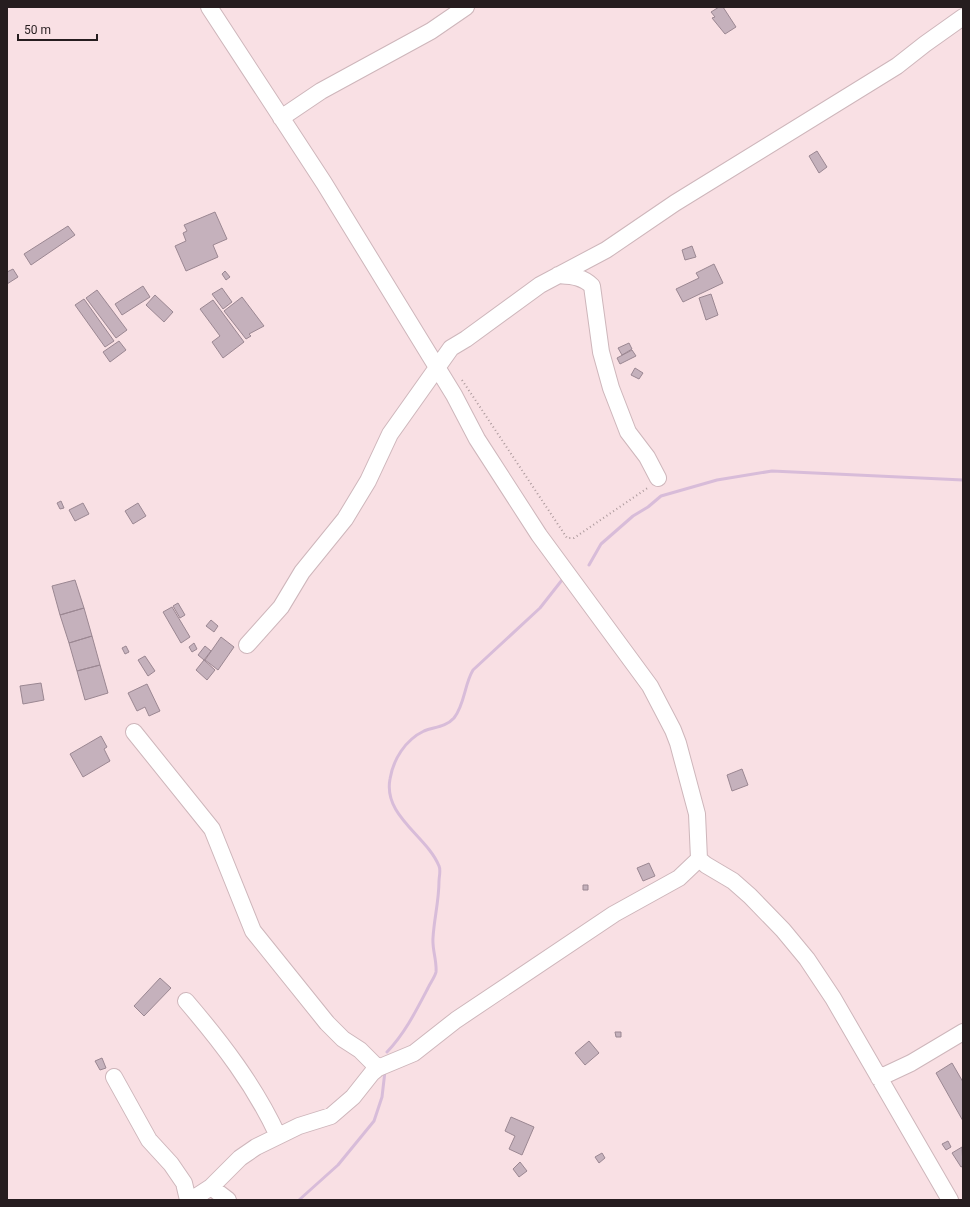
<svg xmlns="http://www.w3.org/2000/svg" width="970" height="1207" viewBox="0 0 970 1207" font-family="Roboto,sans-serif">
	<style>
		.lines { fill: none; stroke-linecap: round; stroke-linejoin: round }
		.stream { stroke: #d8bcd9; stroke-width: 3 }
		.building { fill: #c5b1bc; stroke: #9b8792 }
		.minor-casing { stroke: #ceb6bb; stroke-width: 18 }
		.path { stroke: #ac999c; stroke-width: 2; stroke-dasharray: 1 3; stroke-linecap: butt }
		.minor { stroke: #fff; stroke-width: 16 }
	</style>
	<rect width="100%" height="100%" fill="#f9e0e4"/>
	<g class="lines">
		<path class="stream" d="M 589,565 L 601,544 L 633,516 L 648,507 L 661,496 L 717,480 L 772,471 L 963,480
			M 387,1052 C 405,1033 416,1011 428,988 C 430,983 435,977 436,972 C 437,961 432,949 433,938 C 434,919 439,901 439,881 C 439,877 441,870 439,866 C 427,836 383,816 390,779 C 393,760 405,740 424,731 C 434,727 446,727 454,718 C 465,704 464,685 473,670 L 540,608 L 562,580
			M 299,1200 L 338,1165 L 374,1121 L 382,1097 L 385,1071"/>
	</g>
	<path class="building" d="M 719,7 L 723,7 L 736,27 L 725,34 L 712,18 L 715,17 L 711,12 Z
		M 817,151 L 827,167 L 819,173 L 809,156 Z
		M 215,212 L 227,239 L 213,245 L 218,257 L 186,271 L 175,246 L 186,241 L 183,233 L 187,231 L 184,225 Z
		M 68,226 L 75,235 L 31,265 L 24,254 Z
		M 692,246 L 696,257 L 685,260 L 682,250 Z
		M 714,264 L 723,283 L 683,302 L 676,289 L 699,278 L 696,273 Z
		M 13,269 L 18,277 L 7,284 L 7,272 Z
		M 225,271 L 230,277 L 226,280 L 222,274 Z
		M 143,286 L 150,297 L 122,315 L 115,304 Z
		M 222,288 L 232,302 L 223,309 L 212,294 Z
		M 97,290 L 127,330 L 116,338 L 86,298 Z
		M 711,294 L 718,315 L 706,320 L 699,298 Z
		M 155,295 L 173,312 L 164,322 L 146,305 Z
		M 242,297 L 264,326 L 249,334 L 251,336 L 246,339 L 224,311 Z
		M 84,299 L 114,341 L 105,347 L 75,305 Z
		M 213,300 L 244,342 L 223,358 L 212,342 L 220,336 L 200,309 Z
		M 119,341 L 126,350 L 110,362 L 103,352 Z
		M 629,343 L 632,349 L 622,355 L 618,348 Z
		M 632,350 L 636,356 L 620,364 L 617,358 Z
		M 635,368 L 643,373 L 639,379 L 631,375 Z
		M 61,501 L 64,508 L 60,509 L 57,503 Z
		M 83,503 L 89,514 L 75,521 L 69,510 Z
		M 138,503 L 146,516 L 133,524 L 125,511 Z
		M 75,580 L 84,608 L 60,615 L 52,586 Z
		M 178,603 L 185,615 L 180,618 L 173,606 Z
		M 172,607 L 190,637 L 181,643 L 163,612 Z
		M 84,608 L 92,636 L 69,643 L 60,615 Z
		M 211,620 L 218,626 L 214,632 L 206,626 Z
		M 92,636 L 100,665 L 77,671 L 69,643 Z
		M 221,637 L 234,647 L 218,670 L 205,660 Z
		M 194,643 L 197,649 L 192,652 L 189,647 Z
		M 126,646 L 129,652 L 125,654 L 122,648 Z
		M 205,646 L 211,651 L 204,660 L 198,655 Z
		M 145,656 L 155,671 L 148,676 L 138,660 Z
		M 204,660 L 215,670 L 207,680 L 196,670 Z
		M 100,665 L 108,693 L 85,700 L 77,671 Z
		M 41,683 L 44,700 L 23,704 L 20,686 Z
		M 147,684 L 160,711 L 149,716 L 145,707 L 137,711 L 128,693 Z
		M 101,736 L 107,747 L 104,749 L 110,761 L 83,777 L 70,754 Z
		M 742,769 L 748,785 L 732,791 L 727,775 Z
		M 649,863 L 655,876 L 643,881 L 637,868 Z
		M 583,885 L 588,885 L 588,890 L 583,890 Z
		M 160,978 L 171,988 L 144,1016 L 134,1006 Z
		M 615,1032 L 621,1032 L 621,1037 L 616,1037 Z
		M 589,1041 L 599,1053 L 585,1065 L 575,1053 Z
		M 102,1058 L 106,1068 L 100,1070 L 95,1061 Z
		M 952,1063 L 963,1082 L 963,1121 L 936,1073 Z
		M 511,1117 L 534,1127 L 522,1155 L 509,1149 L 515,1136 L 505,1131 Z
		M 948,1141 L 951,1147 L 946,1150 L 942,1144 Z
		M 962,1147 L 963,1166 L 961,1167 L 952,1153 Z
		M 602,1153 L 605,1158 L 599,1163 L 595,1157 Z
		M 520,1162 L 527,1171 L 519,1177 L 513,1169 Z"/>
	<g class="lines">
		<defs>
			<path id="minor" d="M 281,118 L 321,91 L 431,31 L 466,7
				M 558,275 C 571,276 582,276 592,286 L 601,352 L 611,388 L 628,432 L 647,457 L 658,478
				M 247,645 L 281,607 L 302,572 L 345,519 L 368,481 L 390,434 L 451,348 L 466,339 L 540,285 L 606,250 L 675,203 L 897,66 L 925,44 L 963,17
				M 134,732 L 212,829 L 253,931 L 327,1023 L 343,1039 L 360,1050 L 378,1068
				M 699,859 L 706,865 L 733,881 L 750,896 L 783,930 L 807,959 L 833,998 L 950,1200
				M 186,1001 C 222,1043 255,1086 278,1136
				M 114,1077 L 149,1140 L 171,1164 L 184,1183 L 188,1200
				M 879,1078 L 911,1063 L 963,1032
				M 211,1187 L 228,1200
				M 191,1200 L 211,1187 L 240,1158 L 256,1147 L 299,1126 L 331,1116 L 353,1097 L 372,1073 L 378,1068 L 414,1053 L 456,1020 L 614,914 L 679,878 L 699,859 L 697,814 L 678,743 L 673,730 L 650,686 L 539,535 L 477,439 L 454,395 L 324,183 L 209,7"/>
		</defs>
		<use href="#minor" class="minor-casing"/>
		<path class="path" d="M 462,380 L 567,538 L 574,538 L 649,487"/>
		<use href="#minor" class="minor"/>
	</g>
	<rect width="970" height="1207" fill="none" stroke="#261d1f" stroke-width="16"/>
	<path d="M18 34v6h79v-6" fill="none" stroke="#261d1f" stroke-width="2"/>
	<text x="24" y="34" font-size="12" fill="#261d1f" stroke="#f9e0e4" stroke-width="3" paint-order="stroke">50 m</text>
</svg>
